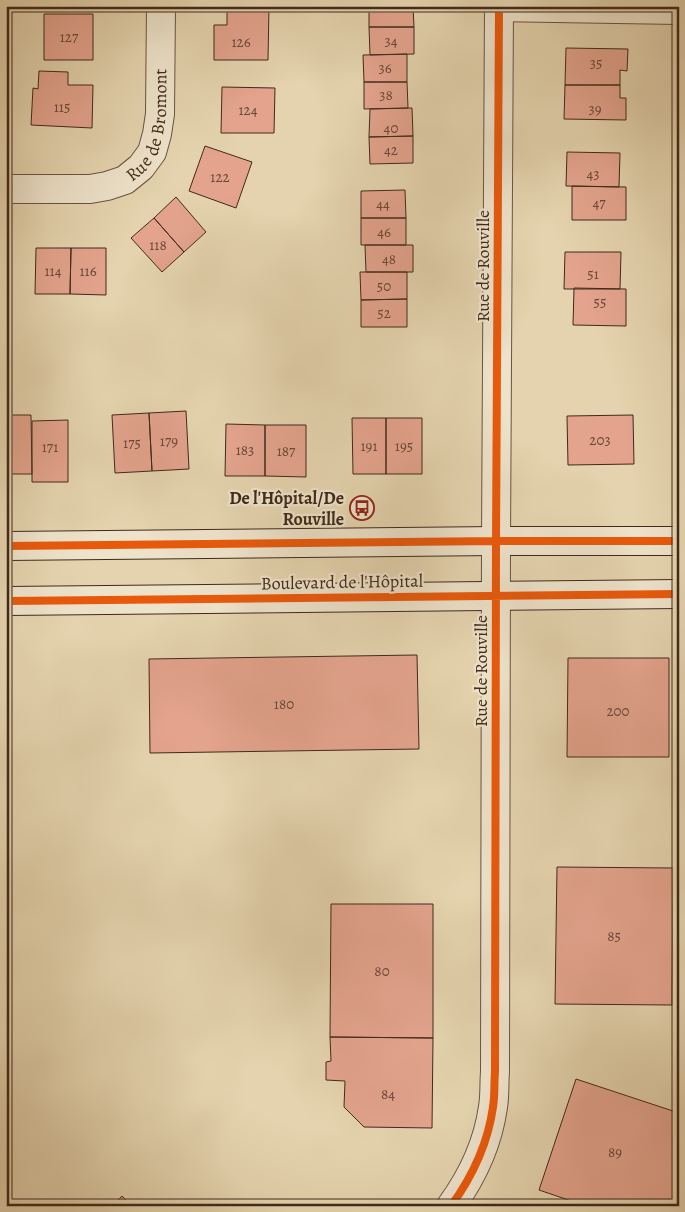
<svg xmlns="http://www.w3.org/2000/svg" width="685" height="1212" viewBox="0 0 685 1212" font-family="Alegreya,serif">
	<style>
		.building { fill: #e3a38d; stroke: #412a1a }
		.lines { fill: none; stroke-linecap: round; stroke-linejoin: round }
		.minor-casing { stroke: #6a543f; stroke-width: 30 }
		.secondary-casing { stroke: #412a1a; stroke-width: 30 }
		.minor { stroke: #ede2ca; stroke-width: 28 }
		.secondary { stroke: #ede2ca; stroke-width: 28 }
		.cycleway-casing { stroke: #ede2ca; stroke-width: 11 }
		.cycleway { stroke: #e8590c; stroke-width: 8 }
		.labels { text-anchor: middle; stroke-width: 4.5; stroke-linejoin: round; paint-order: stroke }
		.number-label { font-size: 15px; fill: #6a4837 }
		.street-label { font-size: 18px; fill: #412a1a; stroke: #ede2ca }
		.poi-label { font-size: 18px; font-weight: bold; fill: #412a1a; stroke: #ede2ca; text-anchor: end }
	</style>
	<rect width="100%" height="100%" fill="#e4d3ae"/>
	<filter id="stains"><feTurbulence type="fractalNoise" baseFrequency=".004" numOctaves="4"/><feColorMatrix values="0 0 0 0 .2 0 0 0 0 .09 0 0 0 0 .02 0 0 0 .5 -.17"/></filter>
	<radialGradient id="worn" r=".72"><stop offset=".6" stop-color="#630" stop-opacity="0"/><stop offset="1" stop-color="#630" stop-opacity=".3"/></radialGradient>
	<path class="building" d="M 227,6 L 269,6 L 268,60 L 214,60 L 214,25 L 227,25 Z
		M 369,6 L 413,6 L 414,27 L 369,27 Z
		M 44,14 L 93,14 L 93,60 L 44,60 Z
		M 369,27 L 414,27 L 414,54 L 370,55 Z
		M 566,48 L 628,49 L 627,71 L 620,70 L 620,85 L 565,85 Z
		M 407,54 L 407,82 L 364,82 L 363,55 Z
		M 39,71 L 68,72 L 68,85 L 93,85 L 92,128 L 31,125 L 33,88 L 38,89 Z
		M 364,82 L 407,82 L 408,108 L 364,109 Z
		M 565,85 L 620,85 L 620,98 L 626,98 L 626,120 L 564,119 Z
		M 222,87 L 275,88 L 274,133 L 221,133 Z
		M 412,108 L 413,136 L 369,137 L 370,109 Z
		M 413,136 L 413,163 L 370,164 L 369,137 Z
		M 205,146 L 252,162 L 236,208 L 189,191 Z
		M 567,152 L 620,153 L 619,187 L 566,186 Z
		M 572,186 L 626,187 L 626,220 L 572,220 Z
		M 405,190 L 406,218 L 361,218 L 361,191 Z
		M 176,197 L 206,232 L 184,252 L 154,218 Z
		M 154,218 L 184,252 L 162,272 L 131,238 Z
		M 361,218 L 406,218 L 406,245 L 361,245 Z
		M 365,245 L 413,245 L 413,272 L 366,272 Z
		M 36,248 L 71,248 L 70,294 L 35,294 Z
		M 71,248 L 106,248 L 106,295 L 70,294 Z
		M 565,252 L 621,252 L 620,289 L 564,289 Z
		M 360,272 L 407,272 L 407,299 L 361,300 Z
		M 574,288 L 626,289 L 626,326 L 573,325 Z
		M 407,299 L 407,327 L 361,327 L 361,300 Z
		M 186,411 L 189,469 L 152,471 L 149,413 Z
		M 149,413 L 152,471 L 115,473 L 112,415 Z
		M 6,415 L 31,415 L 32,474 L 6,474 Z
		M 633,415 L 634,464 L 568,465 L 567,416 Z
		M 352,418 L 386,418 L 386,474 L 353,474 Z
		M 386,418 L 422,418 L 422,474 L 386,474 Z
		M 68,420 L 68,482 L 32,482 L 32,421 Z
		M 226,424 L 265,425 L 265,476 L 225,476 Z
		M 265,425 L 306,425 L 306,477 L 265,476 Z
		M 417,655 L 419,749 L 150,753 L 149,659 Z
		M 568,658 L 669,658 L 669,757 L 567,757 Z
		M 557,867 L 673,868 L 672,1005 L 555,1004 Z
		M 331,904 L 433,904 L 433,1038 L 330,1037 Z
		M 330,1037 L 433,1038 L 432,1128 L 364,1127 L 344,1107 L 345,1081 L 326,1080 L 326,1062 L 331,1061 Z
		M 576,1079 L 679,1113 L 679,1206 L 586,1206 L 539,1190 Z
		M 122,1196 L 132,1206 L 112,1206 Z"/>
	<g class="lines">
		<defs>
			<g id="minor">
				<path d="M 499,7 L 679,10"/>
				<path id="s1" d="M 6,189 L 90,189 L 107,186 L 125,180 L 141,167 L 152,152 L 157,134 L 160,114 L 161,6"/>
				<path d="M 451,1206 C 472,1177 488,1143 493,1107 C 495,1095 494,1083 495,1072 L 496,541 L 499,6"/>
			</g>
			<path id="secondary" d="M 6,546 L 496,541 L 679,541
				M 6,601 L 679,594"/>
		</defs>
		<use href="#minor" class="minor-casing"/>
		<use href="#secondary" class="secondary-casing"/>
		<use href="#minor" class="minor"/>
		<use href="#secondary" class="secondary"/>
		<defs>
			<path id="cycleway" d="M 6,546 L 496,541 L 679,541
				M 6,601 L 679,594
				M 451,1206 C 472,1177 488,1143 493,1107 C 495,1095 494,1083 495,1072 L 496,541 L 499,6"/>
		</defs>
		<use href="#cycleway" class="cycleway-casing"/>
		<use href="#cycleway" class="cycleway"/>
	</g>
	<defs>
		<symbol id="bus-ring" viewBox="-11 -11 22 22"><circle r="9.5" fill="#ede2ca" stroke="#8f2418" stroke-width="1.5"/><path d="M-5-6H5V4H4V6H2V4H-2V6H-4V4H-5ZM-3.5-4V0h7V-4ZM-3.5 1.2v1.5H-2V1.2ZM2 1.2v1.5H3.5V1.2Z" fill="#8f2418"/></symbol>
	</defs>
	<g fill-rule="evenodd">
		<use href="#bus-ring" x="348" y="494" width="28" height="28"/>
	</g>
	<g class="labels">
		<g class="number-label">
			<text x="69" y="42">127</text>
			<text x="391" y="46">34</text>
			<text x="241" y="47">126</text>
			<text x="596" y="68">35</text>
			<text x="385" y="73">36</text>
			<text x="386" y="100">38</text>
			<text x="62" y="112">115</text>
			<text x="595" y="114">39</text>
			<text x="248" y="115">124</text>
			<text x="391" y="133">40</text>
			<text x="391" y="155">42</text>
			<text x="593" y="179">43</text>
			<text x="220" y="182">122</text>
			<text x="599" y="208">47</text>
			<text x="383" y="209">44</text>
			<text x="384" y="237">46</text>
			<text x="158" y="250">118</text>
			<text x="389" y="264">48</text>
			<text x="53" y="276">114</text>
			<text x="88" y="276">116</text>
			<text x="593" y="279">51</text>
			<text x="384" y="291">50</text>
			<text x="600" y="307">55</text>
			<text x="384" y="318">52</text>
			<text x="600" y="445">203</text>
			<text x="169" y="446">179</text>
			<text x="132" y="448">175</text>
			<text x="369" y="451">191</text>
			<text x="404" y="451">195</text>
			<text x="50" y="452">171</text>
			<text x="245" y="455">183</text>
			<text x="286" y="456">187</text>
			<text x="284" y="709">180</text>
			<text x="618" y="716">200</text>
			<text x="614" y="941">85</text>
			<text x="382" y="976">80</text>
			<text x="388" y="1099">84</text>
			<text x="615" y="1157">89</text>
		</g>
		<g class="street-label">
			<text dy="6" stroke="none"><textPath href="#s1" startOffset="184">Rue de Bromont</textPath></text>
			<text transform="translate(483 266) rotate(-90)" y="6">Rue de Rouville</text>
			<text transform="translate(342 582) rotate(-1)" y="6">Boulevard de l'Hôpital</text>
			<text transform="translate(481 671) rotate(-90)" y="6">Rue de Rouville</text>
		</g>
		<g class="poi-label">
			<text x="344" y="504">De l'Hôpital/De<tspan x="344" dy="21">Rouville</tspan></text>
		</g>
	</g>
	<rect width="685" height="1212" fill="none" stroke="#e4d3ae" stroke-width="25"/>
	<rect x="8" y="8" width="670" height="1197" fill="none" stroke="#412a1a" stroke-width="2.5"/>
	<rect x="12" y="12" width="660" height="1187" fill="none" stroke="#412a1a"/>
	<rect width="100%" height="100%" filter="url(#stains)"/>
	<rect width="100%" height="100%" fill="url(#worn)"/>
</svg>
